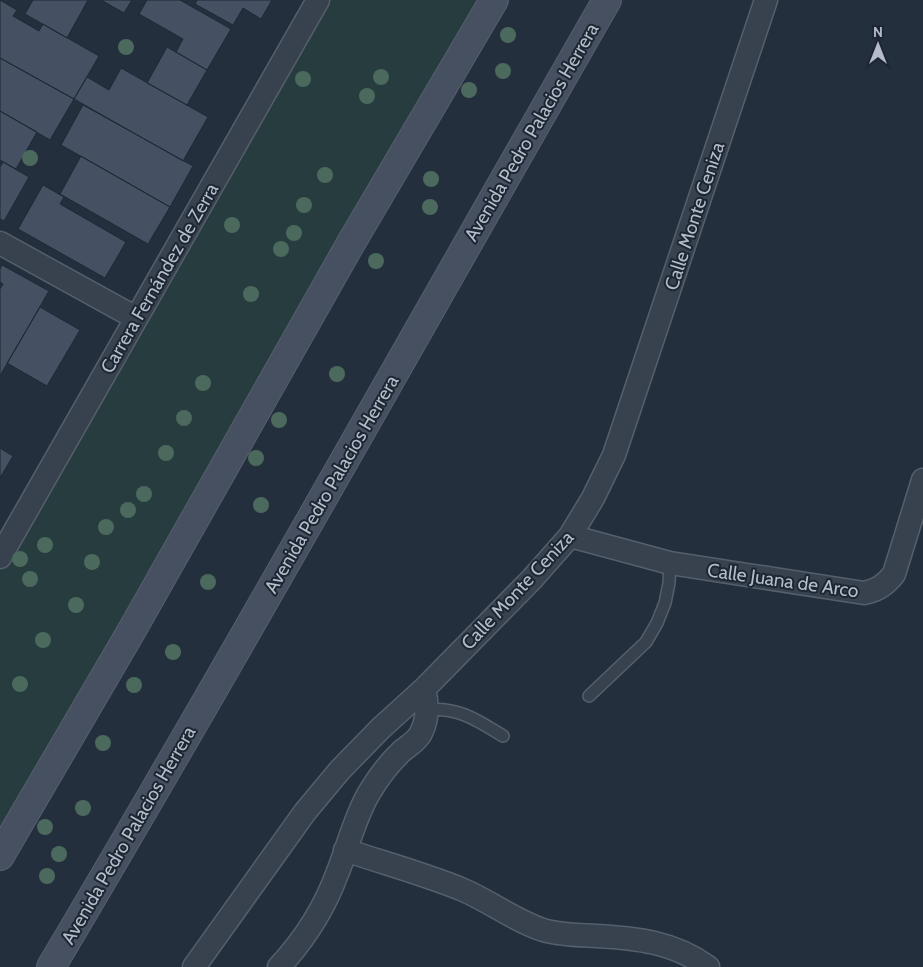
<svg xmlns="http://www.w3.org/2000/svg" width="923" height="967" viewBox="0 0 923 967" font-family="Cabin,sans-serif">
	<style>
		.green { fill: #263c3f }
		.building { fill: #455162; stroke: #1f2835 }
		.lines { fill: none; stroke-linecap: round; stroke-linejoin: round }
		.service-casing { stroke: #565f6c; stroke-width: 14 }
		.minor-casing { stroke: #565f6c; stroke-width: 25 }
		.secondary-casing { stroke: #565f6c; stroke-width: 30 }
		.service { stroke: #38414e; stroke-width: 11 }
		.minor { stroke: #38414e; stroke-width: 22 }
		.secondary { stroke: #465061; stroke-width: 28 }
		.tree { fill: #4b6a5d }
		.labels { text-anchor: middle; stroke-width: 4; stroke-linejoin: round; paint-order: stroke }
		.street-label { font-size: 19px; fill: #b4bcc9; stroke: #1d2633 }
	</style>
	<rect width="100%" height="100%" fill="#242f3e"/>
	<path class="green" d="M 318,0 L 494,0 L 0,856 L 0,557 Z"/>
	<path class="building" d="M 0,0 L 17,10 L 13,16 L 39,31 L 43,24 L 99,56 L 74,99 L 0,58 Z
		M 33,0 L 88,0 L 67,38 L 25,14 Z
		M 101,0 L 132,0 L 124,13 Z
		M 147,0 L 180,0 L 231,29 L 207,70 L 176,52 L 183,39 L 139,14 Z
		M 197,0 L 272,0 L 261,19 L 243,8 L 233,25 L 195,4 Z
		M 167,47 L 207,70 L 187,105 L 147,83 Z
		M 0,58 L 74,99 L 50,140 L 0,111 Z
		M 121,68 L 208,117 L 183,161 L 74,99 L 87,77 L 109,90 Z
		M 83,105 L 193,166 L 170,207 L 61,145 Z
		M 0,111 L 37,132 L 16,169 L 0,160 Z
		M 81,156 L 170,207 L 148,244 L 60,194 Z
		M 3,162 L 29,177 L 4,221 L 0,219 L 0,167 Z
		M 43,185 L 64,197 L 60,204 L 126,242 L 105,278 L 18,229 Z
		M 2,265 L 49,291 L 0,376 L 0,289 L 3,284 L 0,282 L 0,269 Z
		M 40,307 L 80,330 L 47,386 L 7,363 Z
		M 0,448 L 13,456 L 0,478 Z"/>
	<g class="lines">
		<defs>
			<path id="service" d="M 589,696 L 646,642 L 657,623 L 665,603 L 669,583 L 670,563
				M 427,710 C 459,707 477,720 503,736"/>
			<path id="minor" d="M 0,243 L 136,318
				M 570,536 L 670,563 L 864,593 C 878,590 885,585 894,574 L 923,480
				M 0,557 L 318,0
				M 345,850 C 384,863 424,874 461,889 C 490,901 513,920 543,930 C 560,935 578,935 596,936 C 636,938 674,942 708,967
				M 194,967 L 305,812 L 340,770 L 381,728 L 424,689 L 532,579 L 570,536 L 593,498 L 614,455 L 766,0
				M 279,967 C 304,940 324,909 337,874 C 348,847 354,819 369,793 C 378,778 389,763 402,751 C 408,746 417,741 421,733 C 428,719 428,704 424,689"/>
			<path id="secondary" d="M 0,856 L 132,630 L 351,243 L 494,0
				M 51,967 C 241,647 422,322 607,0"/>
		</defs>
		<use href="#service" class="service-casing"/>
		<use href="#minor" class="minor-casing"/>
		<use href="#secondary" class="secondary-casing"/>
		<use href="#service" class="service"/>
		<use href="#minor" class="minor"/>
		<use href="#secondary" class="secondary"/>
	</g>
	<g class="tree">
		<circle cx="508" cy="35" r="8"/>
		<circle cx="126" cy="47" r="8"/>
		<circle cx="503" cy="71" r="8"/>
		<circle cx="381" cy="77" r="8"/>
		<circle cx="303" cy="79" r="8"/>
		<circle cx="469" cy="90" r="8"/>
		<circle cx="367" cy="96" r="8"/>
		<circle cx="30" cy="158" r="8"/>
		<circle cx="325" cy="175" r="8"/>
		<circle cx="431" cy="179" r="8"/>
		<circle cx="304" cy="205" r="8"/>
		<circle cx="430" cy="207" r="8"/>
		<circle cx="232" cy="225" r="8"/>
		<circle cx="294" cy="233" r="8"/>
		<circle cx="281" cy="249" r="8"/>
		<circle cx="376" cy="261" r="8"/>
		<circle cx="251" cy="294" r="8"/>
		<circle cx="337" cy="374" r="8"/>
		<circle cx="203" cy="383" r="8"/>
		<circle cx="184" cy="418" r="8"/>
		<circle cx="279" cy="420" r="8"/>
		<circle cx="166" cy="453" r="8"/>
		<circle cx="256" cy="458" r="8"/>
		<circle cx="144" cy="494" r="8"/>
		<circle cx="261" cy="505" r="8"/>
		<circle cx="128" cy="510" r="8"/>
		<circle cx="106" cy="527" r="8"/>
		<circle cx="45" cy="545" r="8"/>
		<circle cx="20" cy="559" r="8"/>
		<circle cx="92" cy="562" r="8"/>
		<circle cx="30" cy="579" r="8"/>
		<circle cx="208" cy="582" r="8"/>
		<circle cx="76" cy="605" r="8"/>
		<circle cx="43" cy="640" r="8"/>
		<circle cx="173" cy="652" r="8"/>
		<circle cx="20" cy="684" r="8"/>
		<circle cx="134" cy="685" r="8"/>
		<circle cx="103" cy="743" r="8"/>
		<circle cx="83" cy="808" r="8"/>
		<circle cx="45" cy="827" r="8"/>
		<circle cx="59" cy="854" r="8"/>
		<circle cx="47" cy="876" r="8"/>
	</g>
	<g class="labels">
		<g class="street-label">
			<text transform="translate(531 132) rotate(-60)" y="7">Avenida Pedro Palacios Herrera</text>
			<text transform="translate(694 216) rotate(-72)" y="7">Calle Monte Ceniza</text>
			<text transform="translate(159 278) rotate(-60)" y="7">Carrera Fernández de Zerra</text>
			<text transform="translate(331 484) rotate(-60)" y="7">Avenida Pedro Palacios Herrera</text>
			<text transform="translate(783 580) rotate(8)" y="7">Calle Juana de Arco</text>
			<text transform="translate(517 590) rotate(-47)" y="7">Calle Monte Ceniza</text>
			<text transform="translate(128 835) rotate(-60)" y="7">Avenida Pedro Palacios Herrera</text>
		</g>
	</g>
	<g transform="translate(878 45)" stroke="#1d2633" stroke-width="4" paint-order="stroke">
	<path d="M0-4L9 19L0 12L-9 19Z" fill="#b4bcc9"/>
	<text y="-8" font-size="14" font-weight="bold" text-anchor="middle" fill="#b4bcc9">N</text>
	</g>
</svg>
